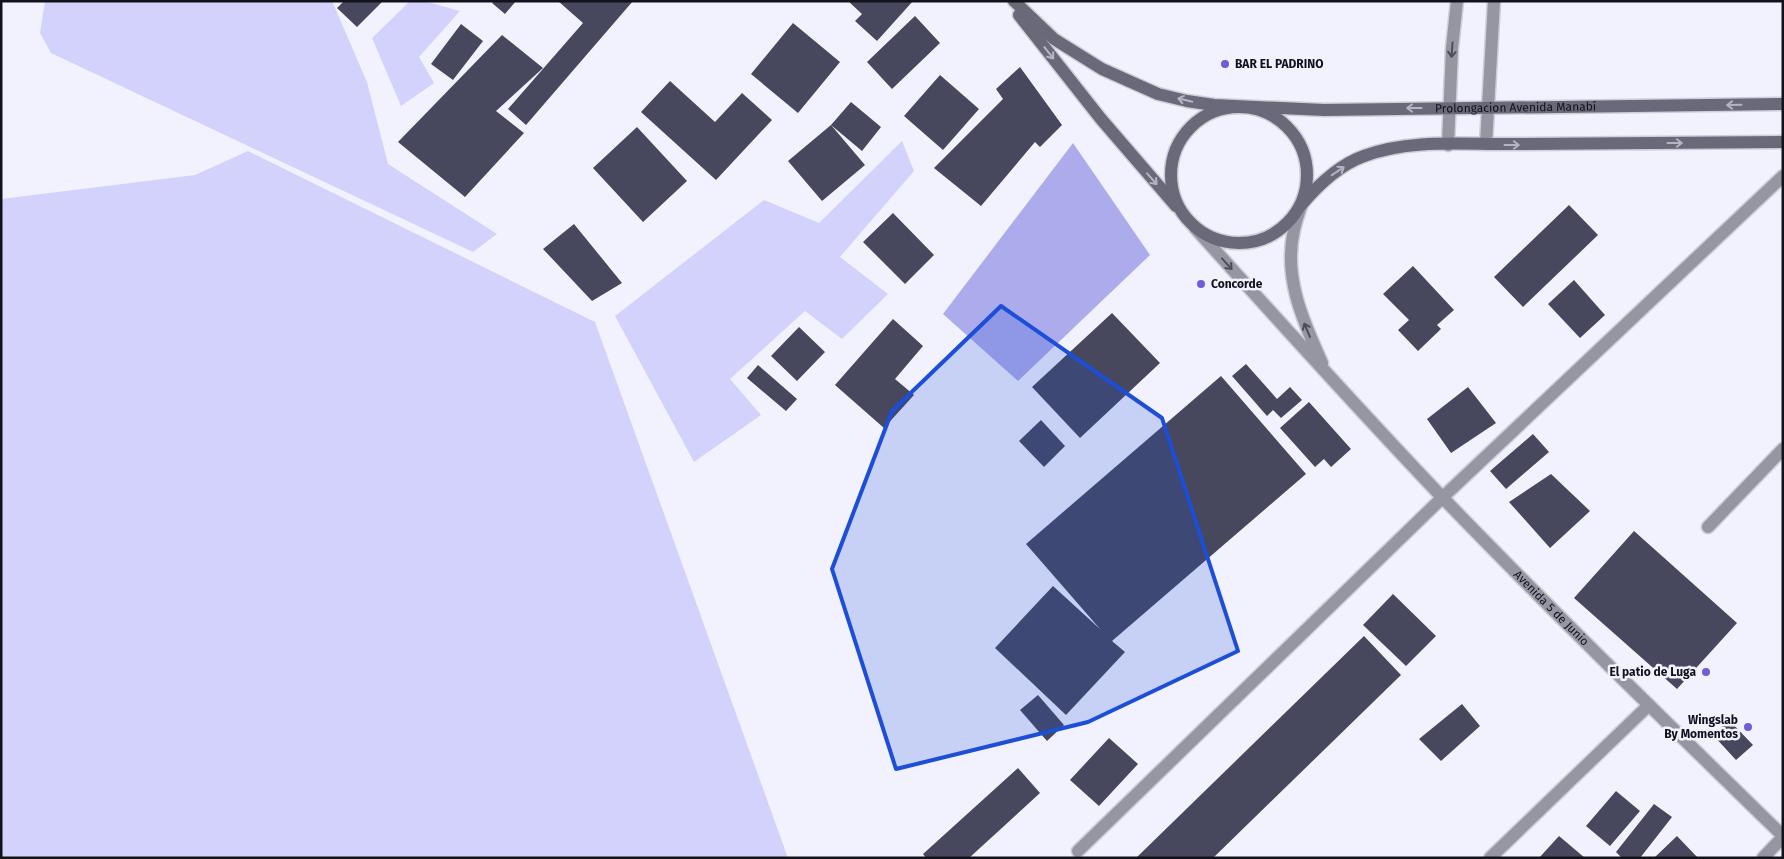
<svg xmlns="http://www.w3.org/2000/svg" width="1784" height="859" viewBox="0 0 1784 859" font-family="'Fira Sans',sans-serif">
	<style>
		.green { fill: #d2d2fc }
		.water { fill: #acabeb }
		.building { fill: #47475d }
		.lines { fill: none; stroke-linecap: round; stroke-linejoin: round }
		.minor-casing { stroke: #ceceda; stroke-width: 15 }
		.tertiary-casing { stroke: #ceceda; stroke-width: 15 }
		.secondary-casing { stroke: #ceceda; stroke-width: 15 }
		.minor { stroke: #9596a1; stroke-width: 12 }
		.tertiary { stroke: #9596a1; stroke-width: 12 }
		.secondary { stroke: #69697a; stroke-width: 12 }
		.oneway { stroke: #4d4d57 }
		.oneway2 { stroke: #b4b4c3 }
		.marked { fill: #1d4ed8; fill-opacity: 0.2; stroke: #1d4ed8; stroke-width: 4; stroke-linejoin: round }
		.poi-dot { fill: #6d5ed8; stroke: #f2f2fe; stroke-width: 2 }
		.labels { text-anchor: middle; stroke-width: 5; stroke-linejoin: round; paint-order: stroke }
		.poi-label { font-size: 12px; font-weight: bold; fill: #12121b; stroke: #f2f2fe; text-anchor: start }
		.street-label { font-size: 12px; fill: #12121b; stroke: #f2f2fe }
	</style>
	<rect width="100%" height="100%" fill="#f2f2fe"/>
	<path class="green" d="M 45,1 L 332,1 L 367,82 L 388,164 L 497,234 L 473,252 L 51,53 L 40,33 Z
		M 410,1 L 424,1 L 460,11 L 419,57 L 434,83 L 401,106 L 372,38 Z
		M 902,141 L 914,171 L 840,257 L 888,294 L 842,339 L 805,311 L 730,379 L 761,415 L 694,462 L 615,316 L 764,200 L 819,223 Z
		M 248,151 L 595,322 L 788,858 L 1,858 L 1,199 L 195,175 Z"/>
	<path class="water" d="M 1073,143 L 1150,255 L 1018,381 L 943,314 Z"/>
	<path class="building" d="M 344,1 L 383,1 L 357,27 L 337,8 Z
		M 494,1 L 516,1 L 505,14 L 492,3 Z
		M 558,1 L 633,1 L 526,125 L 508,109 L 583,23 Z
		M 848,1 L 913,1 L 877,41 L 855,21 L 862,14 Z
		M 915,16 L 940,43 L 892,89 L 867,62 Z
		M 793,23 L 840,62 L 798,113 L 751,74 Z
		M 461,24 L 483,41 L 453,80 L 431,64 Z
		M 502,35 L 543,68 L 496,111 L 524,133 L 465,197 L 398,142 Z
		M 1020,67 L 1062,125 L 1040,147 L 1035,142 L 981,206 L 934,168 L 1003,99 L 996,89 Z
		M 940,75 L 979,109 L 943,150 L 904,116 Z
		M 670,81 L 715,122 L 742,93 L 772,120 L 716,180 L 641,112 Z
		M 851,102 L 881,127 L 862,151 L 831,125 Z
		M 831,125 L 865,165 L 822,201 L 788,161 Z
		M 637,127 L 687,181 L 643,222 L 593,168 Z
		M 1569,205 L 1598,235 L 1523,307 L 1494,277 Z
		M 893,213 L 934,255 L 905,284 L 863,242 Z
		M 574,224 L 622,283 L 592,301 L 543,249 Z
		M 1413,266 L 1454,310 L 1437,325 L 1441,329 L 1418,351 L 1398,330 L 1409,320 L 1383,294 Z
		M 1574,280 L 1605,315 L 1580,338 L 1548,304 Z
		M 1112,313 L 1160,363 L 1080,438 L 1032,387 Z
		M 893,319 L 923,346 L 895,379 L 914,395 L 884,428 L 835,385 Z
		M 799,327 L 825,352 L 797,381 L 771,356 Z
		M 1246,364 L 1277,399 L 1290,387 L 1302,400 L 1281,418 L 1273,410 L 1267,416 L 1232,376 Z
		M 758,365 L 797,399 L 786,411 L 747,378 Z
		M 1221,376 L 1306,474 L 1112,641 L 1125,652 L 1066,715 L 995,648 L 1053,586 L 1100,629 L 1026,544 Z
		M 1468,387 L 1496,423 L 1451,453 L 1427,419 Z
		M 1309,402 L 1351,449 L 1331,467 L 1324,459 L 1315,467 L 1280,428 Z
		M 1041,420 L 1065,446 L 1044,467 L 1019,441 Z
		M 1533,434 L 1549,452 L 1506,489 L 1490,471 Z
		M 1551,474 L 1590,511 L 1550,548 L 1509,502 Z
		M 1634,531 L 1737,623 L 1677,689 L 1574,598 Z
		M 1393,594 L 1436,636 L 1406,666 L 1363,625 Z
		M 1364,636 L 1401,675 L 1213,858 L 1136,858 Z
		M 1038,695 L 1064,725 L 1047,741 L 1020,710 Z
		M 1462,704 L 1480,726 L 1441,761 L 1419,739 Z
		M 1729,720 L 1753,745 L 1736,760 L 1713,735 Z
		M 1109,738 L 1138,764 L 1099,806 L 1070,780 Z
		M 1018,768 L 1040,793 L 969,858 L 926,858 L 923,854 Z
		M 1616,791 L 1640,811 L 1610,846 L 1586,826 Z
		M 1654,804 L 1672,817 L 1640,858 L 1622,858 L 1616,852 Z
		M 1559,836 L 1585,858 L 1539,858 Z
		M 1677,836 L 1698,858 L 1654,858 Z"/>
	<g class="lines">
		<defs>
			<path id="minor" d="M 1486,144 L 1494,1
				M 1448,145 L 1452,48 L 1457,1
				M 1708,527 L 1783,449
				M 1078,851 L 1443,497 L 1783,176
				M 1490,858 L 1649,705
				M 1763,858 L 1783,837"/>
			<g id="tertiary">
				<path d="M 1302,204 C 1299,212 1296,221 1294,230 C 1283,277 1303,321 1322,363"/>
				<path id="s1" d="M 1195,228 C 1276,318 1358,409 1442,497 C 1553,612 1668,724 1783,836"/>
			</g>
			<g id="secondary">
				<path id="s2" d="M 1014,1 L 1054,39 L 1102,69 L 1158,94 L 1187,101 L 1214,105 L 1324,110 L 1783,104"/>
				<path d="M 1019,15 L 1101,119 L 1176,206"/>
				<circle cx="1239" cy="175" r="68"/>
				<path d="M 1302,204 C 1319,184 1339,165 1364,156 C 1412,138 1468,145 1518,144 C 1606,144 1694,143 1783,142"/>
			</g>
		</defs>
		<use href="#minor" class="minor-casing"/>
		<use href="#tertiary" class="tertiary-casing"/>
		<use href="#secondary" class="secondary-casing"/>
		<use href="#minor" class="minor"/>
		<use href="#tertiary" class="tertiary"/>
		<use href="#secondary" class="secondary"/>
	</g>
	<defs><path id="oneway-shaft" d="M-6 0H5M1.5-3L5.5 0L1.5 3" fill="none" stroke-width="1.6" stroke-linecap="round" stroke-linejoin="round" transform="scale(1.25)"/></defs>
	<g class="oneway">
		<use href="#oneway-shaft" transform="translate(1452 50) rotate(94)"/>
		<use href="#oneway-shaft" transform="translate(1227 264) rotate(48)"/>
		<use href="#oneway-shaft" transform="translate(1307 330) rotate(-113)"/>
	</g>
	<g class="oneway2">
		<use href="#oneway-shaft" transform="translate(1049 53) rotate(52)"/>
		<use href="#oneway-shaft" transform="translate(1185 100) rotate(-167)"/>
		<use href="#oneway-shaft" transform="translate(1734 105) rotate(179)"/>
		<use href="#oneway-shaft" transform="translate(1414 108) rotate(180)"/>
		<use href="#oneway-shaft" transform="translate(1675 143)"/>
		<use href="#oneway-shaft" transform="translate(1512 145)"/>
		<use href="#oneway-shaft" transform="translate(1338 171) rotate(-34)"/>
		<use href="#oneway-shaft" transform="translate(1152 179) rotate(48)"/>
	</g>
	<path class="marked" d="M 1001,306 L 1162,418 L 1238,651 L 1088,722 L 896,769 L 832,569 L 892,411 Z"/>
	<g class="poi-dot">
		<circle cx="1225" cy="64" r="5"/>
		<circle cx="1201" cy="284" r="5"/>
		<circle cx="1706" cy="672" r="5"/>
		<circle cx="1748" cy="727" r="5"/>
	</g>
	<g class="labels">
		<g class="poi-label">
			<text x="1235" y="68">BAR EL PADRINO</text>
			<text x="1211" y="288">Concorde</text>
			<text x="1696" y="676" text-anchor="end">El patio de Luga</text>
			<text x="1738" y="724" text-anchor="end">Wingslab<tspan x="1738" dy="14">By Momentos</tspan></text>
		</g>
		<g class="street-label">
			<text dy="4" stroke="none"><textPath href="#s2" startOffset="532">Prolongacion Avenida Manabí</textPath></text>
			<text dy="4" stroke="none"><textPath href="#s1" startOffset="521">Avenida 5 de Junio</textPath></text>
		</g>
	</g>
	<rect width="1784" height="859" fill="none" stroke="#12121b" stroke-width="5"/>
</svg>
